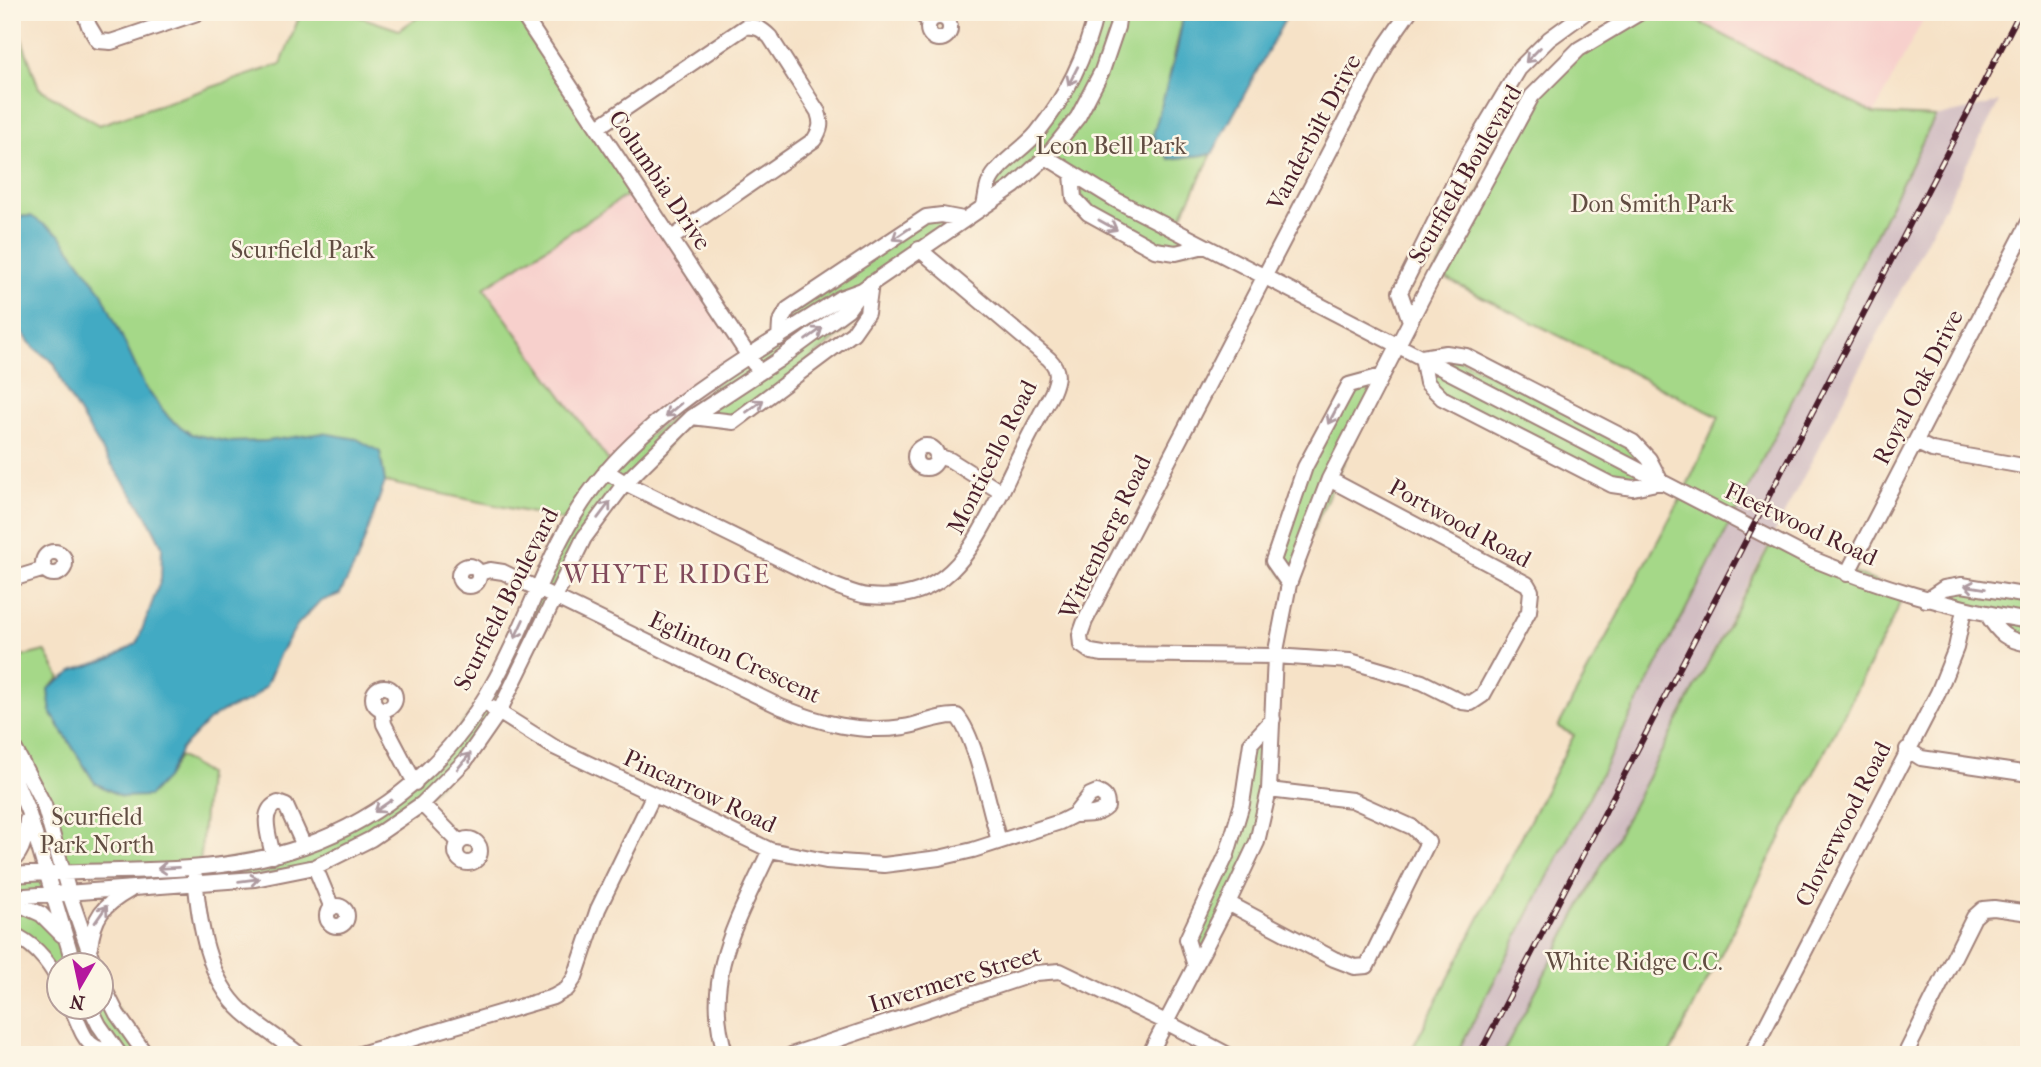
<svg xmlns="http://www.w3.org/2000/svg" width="2041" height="1067" viewBox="0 0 2041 1067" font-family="'IM FELL French Canon',serif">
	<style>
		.built { fill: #f7d0cc }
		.industrial { fill: #d2bec3 }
		.green { fill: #a5d888; stroke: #787c5a; stroke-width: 2 }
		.water { fill: #43aac3; stroke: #466477; stroke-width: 2 }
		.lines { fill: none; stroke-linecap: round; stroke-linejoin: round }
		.minor-casing { stroke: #a08079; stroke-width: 18 }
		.minor { stroke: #fff; stroke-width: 14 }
		.rail-casing { stroke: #4a1f2b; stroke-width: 6 }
		.rail { stroke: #fcf5e5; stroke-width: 3.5; stroke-dasharray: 10; stroke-linecap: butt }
		.oneway { stroke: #ae9aa0 }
		.labels { text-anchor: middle; stroke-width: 5; stroke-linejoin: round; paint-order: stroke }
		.street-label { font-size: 24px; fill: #4a1f2b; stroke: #fcf5e5 }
		.park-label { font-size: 24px; fill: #614d42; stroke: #fcf5e5 }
		.neighbourhood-label { font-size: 26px; letter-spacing: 2px; fill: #814a5b; stroke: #fcf5e5 }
	</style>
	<rect width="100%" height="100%" fill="#fcf5e5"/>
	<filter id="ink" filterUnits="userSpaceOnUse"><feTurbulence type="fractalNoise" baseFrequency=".0143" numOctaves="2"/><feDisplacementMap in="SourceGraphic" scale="14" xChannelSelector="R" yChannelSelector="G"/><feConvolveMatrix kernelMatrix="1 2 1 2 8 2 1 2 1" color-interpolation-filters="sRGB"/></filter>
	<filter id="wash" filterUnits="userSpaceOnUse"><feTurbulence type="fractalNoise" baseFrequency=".00686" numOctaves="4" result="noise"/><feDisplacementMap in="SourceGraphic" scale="28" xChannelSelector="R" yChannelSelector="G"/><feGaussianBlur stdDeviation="1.57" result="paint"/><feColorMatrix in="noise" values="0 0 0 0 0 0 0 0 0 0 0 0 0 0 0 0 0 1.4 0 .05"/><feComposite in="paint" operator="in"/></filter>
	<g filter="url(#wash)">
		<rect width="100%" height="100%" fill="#f6e2c7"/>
		<path class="built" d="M 1680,12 L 1927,12 L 1874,114 Z
			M 638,188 L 749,357 L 611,464 L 484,288 Z"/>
		<path class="industrial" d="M 1999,102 L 1502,1055 L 1456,1055 L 1733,518 L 1935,117 Z"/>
		<path class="green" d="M 12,12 L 39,88 L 99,125 L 281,64 L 301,12 L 346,12 L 399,30 L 426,12 L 521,12 L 638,188 L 484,288 L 611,464 L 767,345 L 780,323 L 926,217 L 963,219 L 871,283 L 867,313 L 734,422 L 692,418 L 584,538 L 499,712 L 422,804 L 315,867 L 195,885 L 200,866 L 46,873 L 52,893 L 69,893 L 94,965 L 60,965 L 59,983 L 12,934 L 12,901 L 54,925 L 52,894 L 12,897 L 12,875 L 45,873 L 12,772 L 12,659 L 45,651 L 60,678 L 48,689 L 51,713 L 95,783 L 122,797 L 167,777 L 179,756 L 207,774 L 200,865 L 305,846 L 415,783 L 494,684 L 569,523 L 556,518 L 385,482 L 380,452 L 266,441 L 230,442 L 191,434 L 170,419 L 145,387 L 124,344 L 31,216 L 12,217 Z
			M 1096,12 L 1184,12 L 1166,92 L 1169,159 L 1212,154 L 1175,229 L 1204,246 L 1176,253 L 1088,213 L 1072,174 L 1047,157 L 984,205 L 988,185 L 1072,80 Z
			M 1641,12 L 1680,12 L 1874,114 L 1935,117 L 1733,518 L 1456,1055 L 1409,1055 L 1574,735 L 1558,727 L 1684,492 L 1719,417 L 1435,273 L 1532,96 L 1579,49 Z
			M 1446,353 L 1633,442 L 1661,482 L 1633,488 L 1442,398 L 1422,357 Z
			M 1382,376 L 1289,584 L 1273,561 L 1305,467 L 1349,385 Z
			M 1773,539 L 1903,593 L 1896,613 L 1669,1055 L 1502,1055 Z
			M 1944,588 L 2029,596 L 2029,644 L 2014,642 L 1987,614 L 1926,600 Z
			M 1273,719 L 1257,842 L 1195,966 L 1187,939 L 1227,854 L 1251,743 Z
			M 102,984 L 146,1055 L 120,1055 L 101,1052 L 71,1008 L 102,1007 Z"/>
		<path class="water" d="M 1184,12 L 1289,12 L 1212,154 L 1169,159 L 1153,135 L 1177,50 Z
			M 31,216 L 60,235 L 101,291 L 145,387 L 170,419 L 191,434 L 230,442 L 266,441 L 323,433 L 357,439 L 380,452 L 385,482 L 357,561 L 340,594 L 319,602 L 298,624 L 280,653 L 266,686 L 251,700 L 223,711 L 208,721 L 181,749 L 167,777 L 149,796 L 122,797 L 95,783 L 51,713 L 48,689 L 75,670 L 112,658 L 137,643 L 161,579 L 162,546 L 147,516 L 105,455 L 67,393 L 54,363 L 33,347 L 17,325 L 12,312 L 12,217 Z"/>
	</g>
	<g filter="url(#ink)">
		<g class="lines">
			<defs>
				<path id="minor" d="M 84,12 L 89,26 L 98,41 L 111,42 L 200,12
					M 521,12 L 754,364
					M 917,12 L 930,21
					M928 28a11 11 0 1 1 22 0a11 11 0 1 1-22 0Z
					M 598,127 L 745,27 C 757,26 762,29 770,37 L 818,112 C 822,124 821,129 814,140 L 672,238
					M 1046,157 L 1116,200 L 1805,556 C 1880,587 1949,608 2029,621
					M 1072,174 L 1074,198 L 1088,213 L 1155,250 L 1176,253 L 1204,246
					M 984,205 C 986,198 986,190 989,183 C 998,163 1023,150 1037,133 C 1065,98 1086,56 1096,12
					M 1410,321 L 1400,292 L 1470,151 L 1519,69 L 1549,39 L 1586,12
					M 779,338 L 780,323 L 788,309 L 926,217 L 942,215 L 963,219
					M 1446,353 L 1466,356 L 1633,442 L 1649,459 L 1661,482 L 1633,488 L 1612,485 L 1442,398 L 1427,383 L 1422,357 Z
					M 692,417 L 734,422 L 853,333 L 867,313 L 871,283
					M 1915,442 L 1932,450 L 2029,467
					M915 457a11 11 0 1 1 22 0a11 11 0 1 1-22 0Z
					M 937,456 L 950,460 L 1001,492
					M 606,471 L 625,483 L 833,585 C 844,589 857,595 868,596 C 946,604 971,551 1001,493 C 1017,459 1034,426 1052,393 C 1058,379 1060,370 1049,359 L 919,249
					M 1329,479 L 1527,584 L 1531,591 L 1529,611 L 1483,695 L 1471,703 L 1462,702 L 1422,682 L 1350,661 L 1275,656 L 1103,654 L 1091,652 L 1081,645 L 1080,635 L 1085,621 L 1347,118 L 1386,45 L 1409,12
					M43 563a11 11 0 1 1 22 0a11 11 0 1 1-22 0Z
					M459 576a10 10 0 1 1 20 0a10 10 0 1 1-20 0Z
					M 479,573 L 490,570 L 503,572 L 781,707 C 821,723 860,734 904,727 C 922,724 939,715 957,716 C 976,737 990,811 999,841
					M 1847,574 L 2029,222
					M 12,579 L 45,569
					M 1289,584 L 1273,561 L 1305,467 L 1349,385 L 1382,376
					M 1926,600 L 1944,588 L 1962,585 L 2029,596
					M 1987,614 C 1999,634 2006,640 2029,644
					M373 698a11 11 0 1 1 22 0a11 11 0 1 1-22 0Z
					M 492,708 L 554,747 L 770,850 L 826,861 L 884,865 L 939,858 L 973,850 L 1060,822 L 1074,815
					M 382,709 L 384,724 L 415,783
					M 12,744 L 44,805 L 69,893 L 94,965
					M 1907,749 L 1921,758 L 2029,774
					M 12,772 L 28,811 L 74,965
					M 1097,792 C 1105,795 1107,798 1107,807 C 1098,816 1086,814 1074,815 L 1090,795 Z
					M 422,804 L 459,842
					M456 851a12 12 0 1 1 24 0a12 12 0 1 1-24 0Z
					M 273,856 C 270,838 258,811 278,803 L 286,806 L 304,846
					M 12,861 C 24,851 26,834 27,820
					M 315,867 L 332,908
					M 12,875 C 107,867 213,879 304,846 C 386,817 451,760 493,684 C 534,612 549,538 605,473 C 668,399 759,351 840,298 L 862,290
					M 195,876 C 199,922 207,980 243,1012 C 261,1028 282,1040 300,1055
					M 12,897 L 255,879 L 315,867 L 371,839 L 422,804 L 465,761 L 499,712 L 584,538 L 625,483 L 692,417 L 777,361 L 848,309 L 862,290 L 1014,186 L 1046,157 L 1078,117 L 1102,71 L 1117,27 L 1119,12
					M 12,901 L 41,914 L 62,935
					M 1228,903 L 1334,959 L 1355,967 L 1367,966 L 1428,842 L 1412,827 L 1352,800 L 1269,790
					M327 916a10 10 0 1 1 20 0a10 10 0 1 1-20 0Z
					M 12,934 C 34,943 49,962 60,983
					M 90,947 C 94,916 102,906 130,890
					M 1195,966 L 1187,939 L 1227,854 L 1242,804 L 1251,743 L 1273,719
					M 102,984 L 117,1014 L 146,1055
					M 71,1007 C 85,1035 83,1051 118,1052
					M 90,1007 L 99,1025 L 120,1055
					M 357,1055 L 553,997 L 567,989 L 575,977 L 598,909 L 653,796
					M 726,1055 C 700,978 739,918 770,850
					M 791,1055 L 1036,973 L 1060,971 L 1166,1022 L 1228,1055
					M 1149,1055 L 1228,903 L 1257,842 L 1269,790 L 1275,656 L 1289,584 L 1329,479 L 1435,273 L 1532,96 L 1579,49 L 1641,12
					M 1751,1055 L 1938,693 L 1956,648 L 1964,610
					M 1905,1055 L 1974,917 L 1983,909 L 1994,908 L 2029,913"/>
			</defs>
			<use href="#minor" class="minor-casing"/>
			<use href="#minor" class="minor"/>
			<defs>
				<path id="rail" d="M 1479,1055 L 2020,12"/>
			</defs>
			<use href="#rail" class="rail-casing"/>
			<use href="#rail" class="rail"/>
		</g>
		<defs><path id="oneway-shaft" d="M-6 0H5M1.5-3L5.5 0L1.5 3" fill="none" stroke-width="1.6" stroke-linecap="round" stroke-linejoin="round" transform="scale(1.75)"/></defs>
		<g class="oneway">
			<use href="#oneway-shaft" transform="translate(1533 55) rotate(135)"/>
			<use href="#oneway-shaft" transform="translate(1073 76) rotate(117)"/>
			<use href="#oneway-shaft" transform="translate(1108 225) rotate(29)"/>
			<use href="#oneway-shaft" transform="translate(901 234) rotate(146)"/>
			<use href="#oneway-shaft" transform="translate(814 334) rotate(-36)"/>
			<use href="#oneway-shaft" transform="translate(755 406) rotate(-36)"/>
			<use href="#oneway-shaft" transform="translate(673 410) rotate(140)"/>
			<use href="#oneway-shaft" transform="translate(1333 415) rotate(118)"/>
			<use href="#oneway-shaft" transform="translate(604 510) rotate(-53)"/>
			<use href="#oneway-shaft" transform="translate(1975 587) rotate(-171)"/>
			<use href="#oneway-shaft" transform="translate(519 629) rotate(115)"/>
			<use href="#oneway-shaft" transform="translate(464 761) rotate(-50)"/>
			<use href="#oneway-shaft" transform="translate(383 806) rotate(145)"/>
			<use href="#oneway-shaft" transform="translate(168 868) rotate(177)"/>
			<use href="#oneway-shaft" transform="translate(249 880) rotate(-7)"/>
			<use href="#oneway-shaft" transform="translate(101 914) rotate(-55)"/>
		</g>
	</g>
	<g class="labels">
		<g class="street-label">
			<text transform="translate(1314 132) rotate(-62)" y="8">Vanderbilt Drive</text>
			<text transform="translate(1465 174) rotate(-60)" y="8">Scurfield Boulevard</text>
			<text transform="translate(660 180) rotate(56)" y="8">Columbia Drive</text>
			<text transform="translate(1918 387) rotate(-63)" y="8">Royal Oak Drive</text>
			<text transform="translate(992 457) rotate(-63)" y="8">Monticello Road</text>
			<text transform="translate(1460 523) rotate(29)" y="8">Portwood Road</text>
			<text transform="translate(1801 524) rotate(25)" y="8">Fleetwood Road</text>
			<text transform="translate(1105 537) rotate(-64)" y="8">Wittenberg Road</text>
			<text transform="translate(506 599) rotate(-63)" y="8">Scurfield Boulevard</text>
			<text transform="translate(735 657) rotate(25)" y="8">Eglinton Crescent</text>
			<text transform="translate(700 791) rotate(25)" y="8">Pincarrow Road</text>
			<text transform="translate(1843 824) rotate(-63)" y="8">Cloverwood Road</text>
			<text transform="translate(955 979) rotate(-17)" y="8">Invermere Street</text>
		</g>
		<g class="park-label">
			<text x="1111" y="154">Leon Bell Park</text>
			<text x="1652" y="212">Don Smith Park</text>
			<text x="303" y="258">Scurfield Park</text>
			<text x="97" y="825">Scurfield<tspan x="97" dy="28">Park North</tspan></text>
			<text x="1634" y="970">White Ridge C.C.</text>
		</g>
		<g class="neighbourhood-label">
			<text x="667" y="583">WHYTE RIDGE</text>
		</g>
	</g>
	<rect width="2041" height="1067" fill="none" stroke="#fcf5e5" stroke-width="42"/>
	<g transform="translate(80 986) rotate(189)"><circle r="33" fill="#fcf5e5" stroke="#b59f9b" stroke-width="2"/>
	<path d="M0-5L12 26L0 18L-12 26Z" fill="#b5179e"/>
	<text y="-10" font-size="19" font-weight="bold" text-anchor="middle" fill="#4a1f2b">N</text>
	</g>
</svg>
